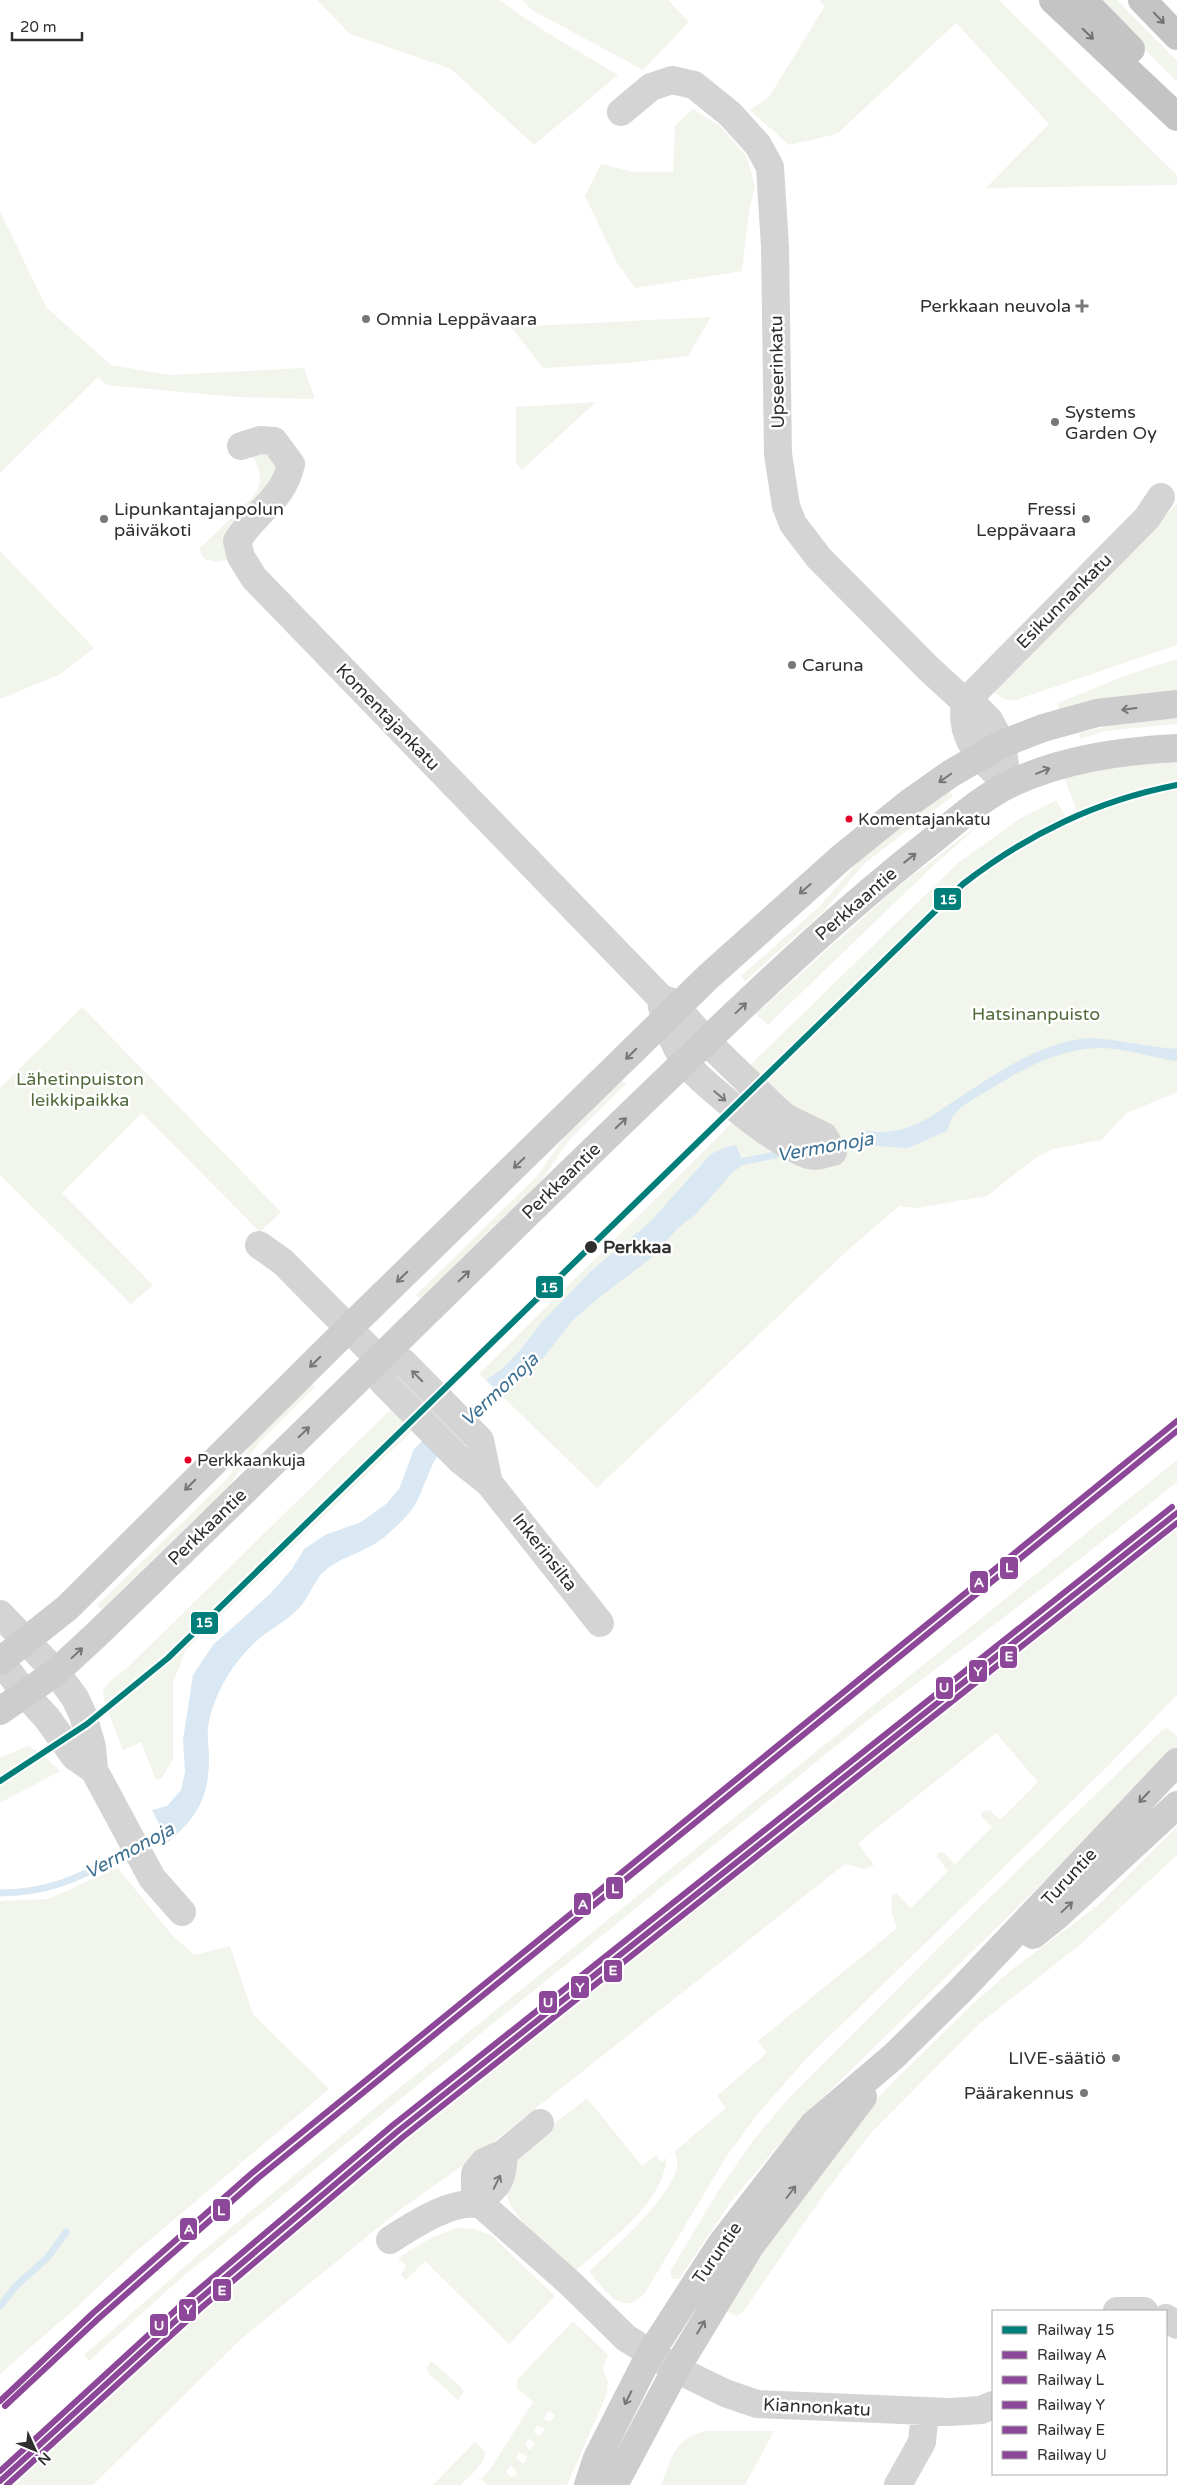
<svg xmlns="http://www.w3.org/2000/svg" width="1177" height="2485" viewBox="0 0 1177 2485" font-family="'Varela Round',sans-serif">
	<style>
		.green { fill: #f1f5ec; fill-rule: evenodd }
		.water { fill: #d9e8f2 }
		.pier { fill: #fff }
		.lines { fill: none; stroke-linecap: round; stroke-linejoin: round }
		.stream { stroke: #d9e8f2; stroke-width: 7 }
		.minor { stroke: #d4d4d4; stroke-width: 28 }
		.tertiary { stroke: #d4d4d4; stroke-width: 28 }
		.secondary { stroke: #cdcdcd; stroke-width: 28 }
		.trunk { stroke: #c4c4c4; stroke-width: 28 }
		.rail-1-casing { stroke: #fff; stroke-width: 10 }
		.rail-2-casing { stroke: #fff; stroke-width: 10 }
		.rail-3-casing { stroke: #fff; stroke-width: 10 }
		.rail-4-casing { stroke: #fff; stroke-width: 10 }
		.rail-5-casing { stroke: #fff; stroke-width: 10 }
		.rail-6-casing { stroke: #fff; stroke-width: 10 }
		.rail-1 { stroke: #007e79; stroke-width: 6 }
		.rail-2 { stroke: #8c4799; stroke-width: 6 }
		.rail-3 { stroke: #8c4799; stroke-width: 6 }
		.rail-4 { stroke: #8c4799; stroke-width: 6 }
		.rail-5 { stroke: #8c4799; stroke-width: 6 }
		.rail-6 { stroke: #8c4799; stroke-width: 6 }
		.oneway { stroke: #727272 }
		.oneway2 { stroke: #767676 }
		.oneway3 { stroke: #797979 }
		.poi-dot { fill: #787878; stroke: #fff; stroke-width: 2 }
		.bus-dot { fill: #e4002b; stroke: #fff; stroke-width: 2 }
		.stop-dot { fill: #2f2f2f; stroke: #fff; stroke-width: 2 }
		.labels { text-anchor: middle; stroke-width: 5; stroke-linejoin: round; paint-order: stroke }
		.bus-label { font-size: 17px; fill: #2f2f2f; stroke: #fff; text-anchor: start }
		.poi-label { font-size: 18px; fill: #2f2f2f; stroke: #fff; text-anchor: end }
		.street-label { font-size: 18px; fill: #2f2f2f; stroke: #fff }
		.park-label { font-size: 18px; fill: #526b3c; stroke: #fff }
		.stop-label { font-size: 18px; font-weight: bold; fill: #2f2f2f; stroke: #fff; text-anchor: start }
		.water-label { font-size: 19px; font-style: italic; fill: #3d7092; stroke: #fff }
		.line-badge { stroke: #fff; stroke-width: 2 }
		.badge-label { font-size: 14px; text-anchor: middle; font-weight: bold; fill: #fff }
	</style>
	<rect width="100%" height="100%" fill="#fff"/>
	<path class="green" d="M 317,0 L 499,0 L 541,29 L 618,75 L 534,145 L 451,69 L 350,34 Z
		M 522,0 L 668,0 L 689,22 L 643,70 L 532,10 Z
		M 819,0 L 999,0 L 1177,175 L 1177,185 L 986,188 L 1049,124 L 956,23 L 837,134 L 789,145 L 750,110 L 769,97 L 825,6 Z
		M 1096,0 L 1117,0 L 1177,61 L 1177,82 Z
		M 693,109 L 720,126 L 747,157 L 755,186 L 749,212 L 742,271 L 635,288 L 617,263 L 585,196 L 601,164 L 634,172 L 673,172 L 675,126 Z
		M 0,211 L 46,307 L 111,365 L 169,375 L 304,368 L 315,399 L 236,397 L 106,385 L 98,377 L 0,473 Z
		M 711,317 L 688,356 L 629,363 L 543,368 L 511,327 Z
		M 596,402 L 522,470 L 516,462 L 516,407 Z
		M 269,453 L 281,466 L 228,560 L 216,562 L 204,559 L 199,549 L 254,496 C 264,479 260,471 252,454 Z
		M 1177,504 L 1177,645 L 1016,700 C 1005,701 1000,698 992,690 Z
		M 0,551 L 94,648 L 59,675 L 0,699 Z
		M 1177,659 L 1177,692 L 1059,711 L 1058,703 L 1130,674 Z
		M 1177,717 L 1177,724 L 1104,731 L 1081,739 L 1079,733 L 1130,721 Z
		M 1177,760 L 1177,1092 L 1127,1113 L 1101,1140 L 1053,1149 L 1034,1159 L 987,1196 L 917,1208 L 899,1206 L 847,1251 L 597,1488 L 479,1374 L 766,1089 L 746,1069 L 959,862 L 1021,818 L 1056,800 L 1070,825 L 1086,819 L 1076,809 L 1064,777 L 1094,770 Z
		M 949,790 L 953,796 L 865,863 L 823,912 L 745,981 L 741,976 L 820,906 L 864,855 Z
		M 986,819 L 933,866 L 768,1025 L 756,1014 L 894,890 Z
		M 82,1007 L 281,1212 L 260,1232 L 142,1113 L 62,1193 L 153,1285 L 131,1304 L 0,1175 L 0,1088 Z
		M 621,1079 L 626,1084 L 569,1140 L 540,1183 L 420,1299 L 416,1295 L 537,1176 L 568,1132 Z
		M 310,1382 L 315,1387 L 258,1444 L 229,1486 L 101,1610 L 97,1605 L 226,1480 L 257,1436 Z
		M 394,1406 L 416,1427 L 187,1648 L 173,1682 L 173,1759 L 162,1778 L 156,1780 L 141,1742 L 123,1750 L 105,1704 L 103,1691 L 109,1682 L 129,1666 Z
		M 1177,1460 L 1177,1482 L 1065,1571 L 867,1721 L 468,2044 L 179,2280 L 89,2361 L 84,2355 L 198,2255 L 387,2098 Z
		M 1177,1525 L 1177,1695 L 1107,1767 L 806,2059 L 757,2115 L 726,2157 L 645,2293 C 621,2319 606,2290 589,2272 C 613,2248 671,2199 677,2166 C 678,2162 676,2156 675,2151 L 726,2108 L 717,2096 L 767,2053 L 758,2041 L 897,1928 L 891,1910 L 892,1895 L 896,1893 L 911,1908 L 948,1871 L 937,1857 L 938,1853 L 943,1852 L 955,1864 L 992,1827 L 981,1816 L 981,1812 L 990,1810 L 1000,1820 L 1038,1782 L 996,1733 L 858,1843 L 874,1865 L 865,1869 L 845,1864 L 473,2158 L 401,2209 L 240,2340 L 93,2485 L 14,2485 L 95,2402 L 309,2211 L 971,1683 Z
		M 1168,1728 L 1177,1736 L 1177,1751 L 802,2118 L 732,2200 L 679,2279 L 673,2279 L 671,2275 L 671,2270 L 717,2193 L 752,2142 L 788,2099 L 947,1939 L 1163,1729 Z
		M 27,1746 L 39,1751 L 60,1771 L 0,1803 L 0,1758 Z
		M 1177,1827 L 1177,1855 L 1082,1943 L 979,2024 L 870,2134 L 824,2194 L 743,2312 L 737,2316 L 723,2310 L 841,2139 L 887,2088 L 974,2003 L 1010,1971 L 1097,1906 Z
		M 118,1868 L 171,1934 L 194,1955 L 230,1946 L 253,2014 L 329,2089 L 133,2254 L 78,2306 L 0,2374 L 0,1901 L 48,1899 Z
		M 587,2098 L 642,2166 L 656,2155 L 661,2162 L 667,2158 C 661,2207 609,2240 574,2272 C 557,2254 518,2223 509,2202 C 492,2163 562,2119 587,2098 Z
		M 456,2228 L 475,2229 L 491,2235 L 555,2296 L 509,2344 L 425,2261 L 406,2280 L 401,2275 L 406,2265 L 398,2258 L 427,2240 Z
		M 573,2321 L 608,2355 L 603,2369 L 608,2382 L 606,2396 L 567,2485 L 487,2485 L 481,2479 L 489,2471 L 533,2402 L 517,2388 L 517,2380 ZM 548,2411 L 555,2415 L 550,2422 L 544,2419 ZM 537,2425 L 545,2429 L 540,2436 L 534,2432 ZM 528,2439 L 535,2443 L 531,2450 L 525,2446 ZM 519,2452 L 527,2456 L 526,2461 L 522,2463 L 516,2459 ZM 511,2466 L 517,2472 L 516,2475 L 511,2477 L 506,2472 Z
		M 431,2361 L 461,2387 L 464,2392 L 458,2400 L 429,2374 L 427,2368 Z
		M 705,2431 L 774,2431 L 745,2485 L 661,2485 C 672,2457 673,2440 705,2431 Z
		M 475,2442 L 485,2452 C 485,2465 469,2476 461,2485 L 433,2485 Z"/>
	<path class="water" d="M 1088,1038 C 1118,1039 1147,1047 1177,1049 L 1177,1061 C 1151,1058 1125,1047 1098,1048 C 1046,1050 1004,1081 961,1107 L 952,1117 L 947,1131 L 908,1148 L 860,1145 L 861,1130 C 871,1131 882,1133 892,1131 C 919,1128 941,1109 963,1095 C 1000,1070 1044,1042 1088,1038 Z
		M 736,1145 L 744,1164 L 733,1172 L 696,1214 L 678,1228 L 650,1259 L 601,1296 L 572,1321 L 540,1362 L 502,1396 L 486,1380 L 502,1369 L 521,1349 L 541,1323 L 591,1271 L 649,1223 L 711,1154 L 727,1147 Z
		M 426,1437 L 440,1451 C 430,1467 426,1482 418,1499 C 413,1511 399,1524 389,1533 C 371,1551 346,1554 327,1569 C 314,1578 310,1597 299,1608 C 288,1620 272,1628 260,1638 C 250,1646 239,1659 232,1669 C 220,1687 211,1706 208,1728 C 207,1738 209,1748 209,1758 C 209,1797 197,1818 168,1842 L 152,1810 L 167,1806 L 181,1790 L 185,1772 L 183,1740 L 193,1675 L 213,1645 L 270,1594 L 292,1569 L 304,1549 L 325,1535 L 361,1522 L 386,1504 L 399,1489 L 414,1449 Z"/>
	<path class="pier" d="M 150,1808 L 169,1845 L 166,1844 L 149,1811 Z"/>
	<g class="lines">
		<path class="stream" d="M 834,1144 L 870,1138
			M 736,1163 L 784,1153
			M 467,1419 L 504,1386
			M 140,1846 L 171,1830
			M 0,1893 C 53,1893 85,1874 131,1851
			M 0,2306 L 16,2286 L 48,2257 L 66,2232"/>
		<path class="minor" d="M 621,112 L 651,87 L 672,80 L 694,85 L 730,114 L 758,145 L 770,167 L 775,247 L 778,454 L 786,506 L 793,524 L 819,558 L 929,669 L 965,702 L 978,709 L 989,720 L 1002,744 L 1008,785
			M 241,446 L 260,440 L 274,441 L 291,464 C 284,499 255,512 237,541 L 241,557 L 254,578 L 661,998 L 672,1002 L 706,1041 L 776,1109 L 785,1117 L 824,1136 L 833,1152 C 827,1153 820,1156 814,1156 C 791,1156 699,1082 685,1062 C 675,1047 661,1014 661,998
			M 965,702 L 1147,518 L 1161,497
			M 965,702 C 960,734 975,753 997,774
			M 259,1245 L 283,1262 L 379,1359
			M 379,1359 L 383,1382 L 460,1460 L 489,1483 L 600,1623
			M 379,1359 L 403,1362 L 480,1440 L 489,1483
			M 56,1672 L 75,1698 L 83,1715 L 92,1747 L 94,1770 L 152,1878 L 182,1912
			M 26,1695 L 47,1718 L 75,1757 L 94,1770
			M 475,2203 L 475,2173 L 484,2162 L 504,2153 L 540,2123
			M 475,2203 C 499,2186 502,2183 504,2153
			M 390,2240 C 413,2225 457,2196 483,2206 L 571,2284 L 626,2338 L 676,2369 L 725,2393 L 757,2404 L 950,2412 L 981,2410 L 993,2405
			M 1117,2311 L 1144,2311
			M 1166,2318 L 1177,2325
			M 898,2485 L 922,2442 L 925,2412"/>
		<path class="tertiary" d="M 0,1614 L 56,1672
			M 0,1660 L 26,1695"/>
		<path class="secondary" d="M 0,1661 L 67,1608 L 349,1328 L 708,977 L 842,857 L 909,803 L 950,774 L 1002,744 L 1043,728 L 1097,713 L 1177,704
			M 0,1711 L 56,1672 L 95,1636 C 296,1442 493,1245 695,1052 C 769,981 843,911 924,847 C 951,826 979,799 1010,784 C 1062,759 1121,751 1177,748
			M 1033,1935 L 1058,1915 L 1177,1805
			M 588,2485 L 597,2458 L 650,2354 L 721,2244 L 813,2125 L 894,2056 L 960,1991 L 1177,1762
			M 614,2485 L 676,2369 L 751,2245 L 863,2097"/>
		<path class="trunk" d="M 1053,0 L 1177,117
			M 1083,0 L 1131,49
			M 1142,0 L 1177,36"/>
		<defs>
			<path id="rail-1" d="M 0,1781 L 87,1724 L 168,1658 L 963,884 C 1028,834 1096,801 1177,785"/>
			<path id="rail-2" d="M 0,2401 L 93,2313 L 252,2173 L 1177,1421"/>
			<path id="rail-3" d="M 5,2406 L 98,2319 L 257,2179 L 1177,1431"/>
			<path id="rail-4" d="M 0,2481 L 196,2302 L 398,2131 L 1177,1513"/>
			<path id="rail-5" d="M 7,2485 L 201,2308 L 403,2137 L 1177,1523"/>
			<path id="rail-6" d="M 0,2471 L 191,2296 L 393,2125 L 1172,1507"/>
		</defs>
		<use href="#rail-1" class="rail-1-casing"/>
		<use href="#rail-2" class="rail-2-casing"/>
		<use href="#rail-3" class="rail-3-casing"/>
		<use href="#rail-4" class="rail-4-casing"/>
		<use href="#rail-5" class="rail-5-casing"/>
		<use href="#rail-6" class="rail-6-casing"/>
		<use href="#rail-1" class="rail-1"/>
		<use href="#rail-2" class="rail-2"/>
		<use href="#rail-3" class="rail-3"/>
		<use href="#rail-4" class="rail-4"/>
		<use href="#rail-5" class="rail-5"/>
		<use href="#rail-6" class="rail-6"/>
	</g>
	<defs><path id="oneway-shaft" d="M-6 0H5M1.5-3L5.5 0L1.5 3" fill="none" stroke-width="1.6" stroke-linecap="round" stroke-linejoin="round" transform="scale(1.25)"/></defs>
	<g class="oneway">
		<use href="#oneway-shaft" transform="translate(1159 18) rotate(46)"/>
		<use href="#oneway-shaft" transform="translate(1088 34) rotate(44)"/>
	</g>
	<g class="oneway2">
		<use href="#oneway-shaft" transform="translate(1129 709) rotate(173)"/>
		<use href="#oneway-shaft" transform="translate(1043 771) rotate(-22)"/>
		<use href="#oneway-shaft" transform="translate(945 778) rotate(145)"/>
		<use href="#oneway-shaft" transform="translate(910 858) rotate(-38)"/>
		<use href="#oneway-shaft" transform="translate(805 889) rotate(139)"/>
		<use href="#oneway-shaft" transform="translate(741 1008) rotate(-43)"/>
		<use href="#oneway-shaft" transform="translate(631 1054) rotate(135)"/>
		<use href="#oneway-shaft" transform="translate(621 1123) rotate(-44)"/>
		<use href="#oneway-shaft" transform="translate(519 1163) rotate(136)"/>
		<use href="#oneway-shaft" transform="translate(464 1276) rotate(-44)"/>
		<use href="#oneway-shaft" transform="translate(402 1277) rotate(136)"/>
		<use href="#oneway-shaft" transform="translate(315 1362) rotate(135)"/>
		<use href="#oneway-shaft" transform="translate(304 1432) rotate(-44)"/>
		<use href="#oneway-shaft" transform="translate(190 1485) rotate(135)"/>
		<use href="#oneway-shaft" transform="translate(77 1653) rotate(-43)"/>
		<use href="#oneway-shaft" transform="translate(1144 1797) rotate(133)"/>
		<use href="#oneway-shaft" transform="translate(1067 1907) rotate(-43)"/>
		<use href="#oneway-shaft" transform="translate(791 2192) rotate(-53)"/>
		<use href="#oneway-shaft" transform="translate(701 2327) rotate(-59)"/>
		<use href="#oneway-shaft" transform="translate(628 2398) rotate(117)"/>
	</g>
	<g class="oneway3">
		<use href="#oneway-shaft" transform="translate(720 1096) rotate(40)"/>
		<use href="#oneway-shaft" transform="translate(417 1376) rotate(-135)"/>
		<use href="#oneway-shaft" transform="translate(497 2182) rotate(-64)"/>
	</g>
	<g class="poi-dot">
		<path d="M1079.5 298.5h5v5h5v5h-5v5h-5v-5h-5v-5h5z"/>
		<circle cx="366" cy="319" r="5"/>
		<circle cx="1055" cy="422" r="5"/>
		<circle cx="104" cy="519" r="5"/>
		<circle cx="1086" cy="519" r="5"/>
		<circle cx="792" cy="665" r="5"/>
		<circle cx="1116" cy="2058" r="5"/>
		<circle cx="1084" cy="2093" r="5"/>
	</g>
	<g class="bus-dot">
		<circle cx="849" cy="819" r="4.5"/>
		<circle cx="188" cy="1460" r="4.5"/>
	</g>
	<circle class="stop-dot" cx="591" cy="1247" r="7"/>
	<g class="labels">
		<g class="bus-label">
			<text x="858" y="825">Komentajankatu</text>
			<text x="197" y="1466">Perkkaankuja</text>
		</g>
		<g class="poi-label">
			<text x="1071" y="312">Perkkaan neuvola</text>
			<text x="376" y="325" text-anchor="start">Omnia Leppävaara</text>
			<text x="1065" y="418" text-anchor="start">Systems<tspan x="1065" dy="21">Garden Oy</tspan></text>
			<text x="114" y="515" text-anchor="start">Lipunkantajanpolun<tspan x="114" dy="21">päiväkoti</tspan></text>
			<text x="1076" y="515">Fressi<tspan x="1076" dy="21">Leppävaara</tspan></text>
			<text x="802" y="671" text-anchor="start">Caruna</text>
			<text x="1106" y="2064">LIVE-säätiö</text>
			<text x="1074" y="2099">Päärakennus</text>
		</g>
		<g class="street-label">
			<text transform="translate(777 372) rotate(-91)" y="6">Upseerinkatu</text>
			<text transform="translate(1064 601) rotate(-45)" y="6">Esikunnankatu</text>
			<text transform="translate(388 717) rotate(46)" y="6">Komentajankatu</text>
			<text transform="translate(856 904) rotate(-41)" y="6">Perkkaantie</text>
			<text transform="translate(561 1181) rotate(-44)" y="6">Perkkaantie</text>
			<text transform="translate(207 1527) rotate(-44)" y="6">Perkkaantie</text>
			<text transform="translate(545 1552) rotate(52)" y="6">Inkerinsilta</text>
			<text transform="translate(1069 1877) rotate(-47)" y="6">Turuntie</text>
			<text transform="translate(717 2253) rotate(-55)" y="6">Turuntie</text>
			<text transform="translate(817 2407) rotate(3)" y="6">Kiannonkatu</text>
		</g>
		<g class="park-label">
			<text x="1036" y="1020">Hatsinanpuisto</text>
			<text x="80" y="1085">Lähetinpuiston<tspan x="80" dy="21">leikkipaikka</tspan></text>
		</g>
		<g class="stop-label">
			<text x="603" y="1253">Perkkaa</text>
		</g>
		<g class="water-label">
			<text transform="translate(825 1146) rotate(-10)" y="7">Vermonoja</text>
			<text transform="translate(499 1389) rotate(-43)" y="7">Vermonoja</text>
			<text transform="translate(129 1850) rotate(-28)" y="7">Vermonoja</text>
		</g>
	</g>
	<g class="line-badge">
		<rect x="933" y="887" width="29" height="24" rx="5" fill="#007e79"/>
		<rect x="535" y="1275" width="29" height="24" rx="5" fill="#007e79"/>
		<rect x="999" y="1556" width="20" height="24" rx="5" fill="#8c4799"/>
		<rect x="969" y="1570" width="20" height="24" rx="5" fill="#8c4799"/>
		<rect x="190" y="1611" width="29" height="24" rx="5" fill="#007e79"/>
		<rect x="999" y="1645" width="19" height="24" rx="5" fill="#8c4799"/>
		<rect x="968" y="1659" width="20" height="24" rx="5" fill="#8c4799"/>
		<rect x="935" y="1676" width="19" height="24" rx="5" fill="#8c4799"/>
		<rect x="605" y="1876" width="19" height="24" rx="5" fill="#8c4799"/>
		<rect x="573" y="1892" width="19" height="24" rx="5" fill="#8c4799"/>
		<rect x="603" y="1959" width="20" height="24" rx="5" fill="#8c4799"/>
		<rect x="570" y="1975" width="20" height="24" rx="5" fill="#8c4799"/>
		<rect x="538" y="1990" width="20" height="24" rx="5" fill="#8c4799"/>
		<rect x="212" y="2198" width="19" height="24" rx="5" fill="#8c4799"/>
		<rect x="179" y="2217" width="19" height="24" rx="5" fill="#8c4799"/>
		<rect x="212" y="2278" width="20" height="24" rx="5" fill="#8c4799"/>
		<rect x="178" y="2298" width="19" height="24" rx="5" fill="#8c4799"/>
		<rect x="149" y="2313" width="20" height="24" rx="5" fill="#8c4799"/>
	</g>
	<g class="badge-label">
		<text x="948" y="904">15</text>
		<text x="549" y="1292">15</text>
		<text x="1009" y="1572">L</text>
		<text x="979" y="1587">A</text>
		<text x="204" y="1627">15</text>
		<text x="1009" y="1661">E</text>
		<text x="978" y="1676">Y</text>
		<text x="944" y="1692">U</text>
		<text x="615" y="1893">L</text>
		<text x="583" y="1909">A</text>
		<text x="613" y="1975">E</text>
		<text x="580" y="1992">Y</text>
		<text x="548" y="2007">U</text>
		<text x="221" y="2215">L</text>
		<text x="189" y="2234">A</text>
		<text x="222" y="2295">E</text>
		<text x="188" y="2314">Y</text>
		<text x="159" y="2330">U</text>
	</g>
	<rect x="992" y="2310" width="175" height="165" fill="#ffffff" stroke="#acacac"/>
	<rect x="1002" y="2326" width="25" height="8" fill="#007e79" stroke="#acacac"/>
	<text x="1037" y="2335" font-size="15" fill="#2f2f2f">Railway 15</text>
	<rect x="1002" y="2351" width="25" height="8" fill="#8c4799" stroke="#acacac"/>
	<text x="1037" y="2360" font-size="15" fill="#2f2f2f">Railway A</text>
	<rect x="1002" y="2376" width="25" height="8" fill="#8c4799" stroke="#acacac"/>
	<text x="1037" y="2385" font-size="15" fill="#2f2f2f">Railway L</text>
	<rect x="1002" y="2401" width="25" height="8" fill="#8c4799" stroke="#acacac"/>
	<text x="1037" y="2410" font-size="15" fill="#2f2f2f">Railway Y</text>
	<rect x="1002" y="2426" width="25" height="8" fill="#8c4799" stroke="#acacac"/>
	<text x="1037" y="2435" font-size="15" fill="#2f2f2f">Railway E</text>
	<rect x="1002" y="2451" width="25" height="8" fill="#8c4799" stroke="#acacac"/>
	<text x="1037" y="2460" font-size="15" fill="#2f2f2f">Railway U</text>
	<g transform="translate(35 2450) rotate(134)" stroke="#ffffff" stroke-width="4" paint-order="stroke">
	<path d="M0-4L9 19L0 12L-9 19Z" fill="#2f2f2f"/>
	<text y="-8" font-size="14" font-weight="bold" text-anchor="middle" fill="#2f2f2f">N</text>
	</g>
	<path d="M12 32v8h70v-8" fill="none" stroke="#2f2f2f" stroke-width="2.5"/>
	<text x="20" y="32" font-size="15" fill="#2f2f2f" stroke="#ffffff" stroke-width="4" paint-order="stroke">20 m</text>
</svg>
